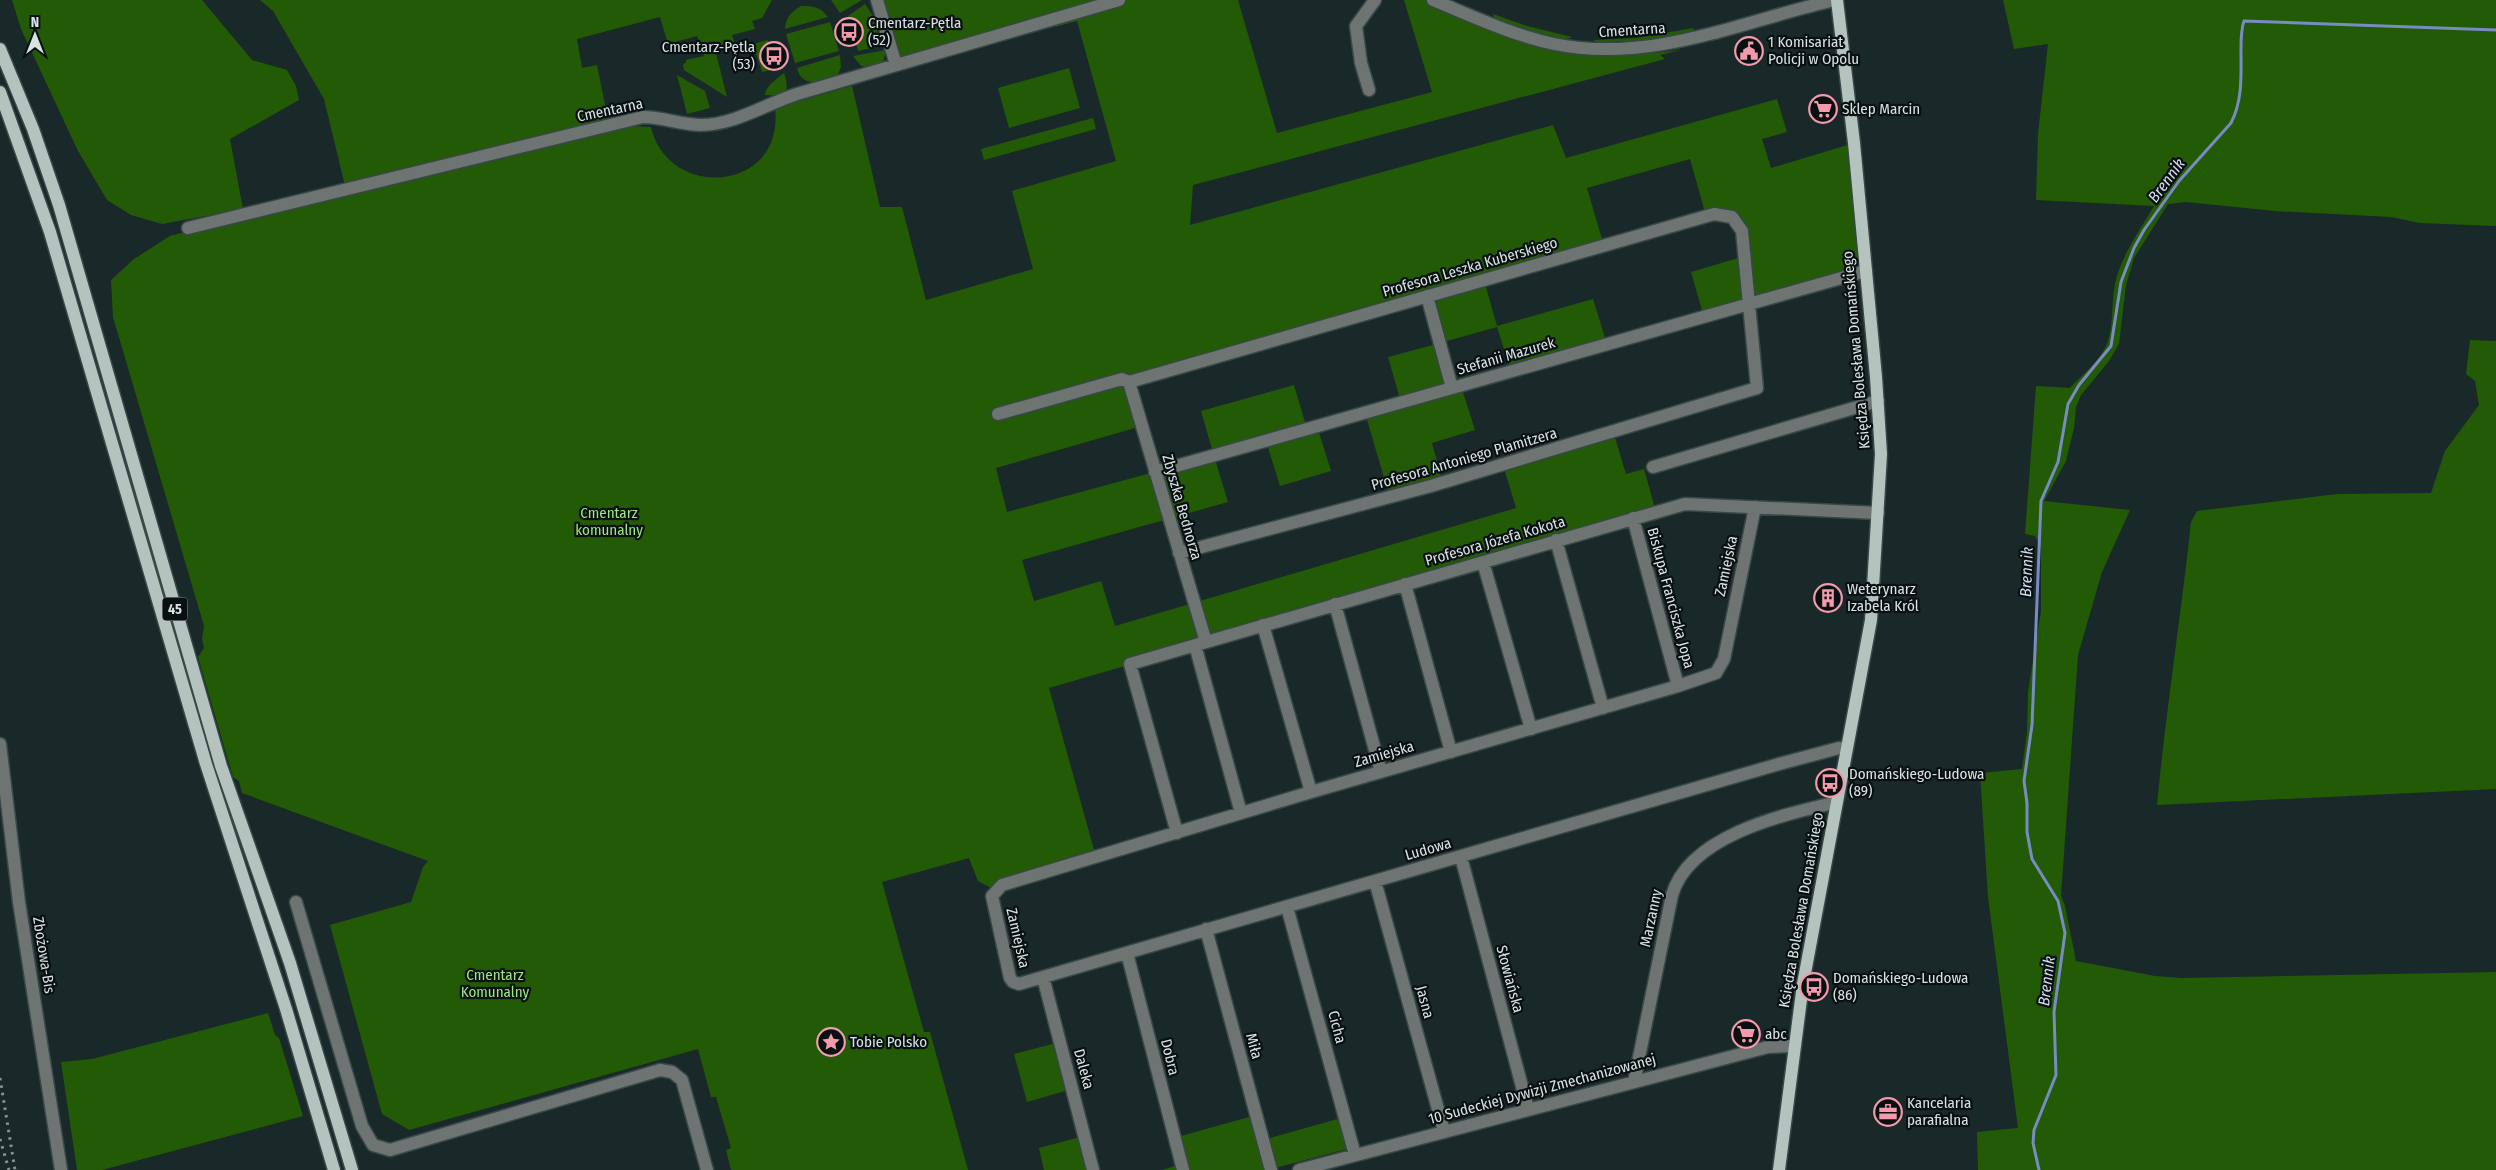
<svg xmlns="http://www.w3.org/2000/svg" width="2496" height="1170" viewBox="0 0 2496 1170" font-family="'Fira Sans Condensed',sans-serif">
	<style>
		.green { fill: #235a05 }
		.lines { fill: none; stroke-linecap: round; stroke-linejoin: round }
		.stream { stroke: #788cc3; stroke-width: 3 }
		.minor-casing { stroke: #384748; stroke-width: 15 }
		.major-casing { stroke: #384748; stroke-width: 15 }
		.minor { stroke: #6d7471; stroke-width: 12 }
		.major { stroke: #b5c3be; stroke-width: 12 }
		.rail { stroke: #869293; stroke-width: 3; stroke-dasharray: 2.5 5; stroke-linecap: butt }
		.labels { text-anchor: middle; stroke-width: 4.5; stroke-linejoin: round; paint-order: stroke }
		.shield { fill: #091011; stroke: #9ba4a5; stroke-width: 1 }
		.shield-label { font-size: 14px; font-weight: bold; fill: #d9e3e4 }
		.poi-label { font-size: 15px; fill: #d9e3e4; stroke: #091011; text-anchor: start }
		.street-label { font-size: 15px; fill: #d9e3e4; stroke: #091011 }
		.park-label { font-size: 15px; fill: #9be880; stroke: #091011 }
		.water-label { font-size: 16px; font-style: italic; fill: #d4ddf2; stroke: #091011 }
	</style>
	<rect width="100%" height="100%" fill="#19292a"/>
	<path class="green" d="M 12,0 L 202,0 L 252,60 L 287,70 L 296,86 L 299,100 L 230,139 L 243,209 L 162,224 L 131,215 L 107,200 L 78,151 L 21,29 Z
		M 260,0 L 772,0 L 762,18 L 752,21 L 755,29 L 732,35 L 735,44 L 715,49 L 727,97 L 684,70 L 683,64 L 686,63 L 686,60 L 704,56 L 697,36 L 668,44 L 660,17 L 577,39 L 582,68 L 597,65 L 609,125 L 651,127 C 668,201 785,193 775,108 L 852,86 L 880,207 L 902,207 L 926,300 L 1033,269 L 1012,191 L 1116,161 L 1077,21 L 1055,27 L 1058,24 L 896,65 L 877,0 L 1238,0 L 1277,133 L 1432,92 L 1404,0 L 1433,0 L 1531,38 L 1643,48 L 1654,53 L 1681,50 L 1660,55 L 1665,59 L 1193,185 L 1190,225 L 1553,125 L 1566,158 L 1777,99 L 1787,132 L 1762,139 L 1771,168 L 1854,143 L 1866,271 L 1704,317 L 1691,272 L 1745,256 L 1740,224 L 1706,216 L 1690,159 L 1587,188 L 1604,246 L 1484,280 L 1497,326 L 1593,299 L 1607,344 L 1511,371 L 1497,327 L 1440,343 L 1452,388 L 1461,386 L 1475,430 L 1432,443 L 1443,483 L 1390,498 L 1365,413 L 1401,402 L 1388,357 L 1440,343 L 1427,297 L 1130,382 L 1142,426 L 996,468 L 1007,512 L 1214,456 L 1201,411 L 1294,385 L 1307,429 L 1317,426 L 1331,471 L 1280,486 L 1266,441 L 1214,456 L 1228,502 L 1022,560 L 1034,601 L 1101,581 L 1115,626 L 1516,508 L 1503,465 L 1613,431 L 1626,474 L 1644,469 L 1656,512 L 1049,688 L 1096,857 L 995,890 L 978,881 L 969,858 L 882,882 L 924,1032 L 930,1032 L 968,1170 L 731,1170 L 726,1150 L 731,1148 L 716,1097 L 711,1097 L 698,1049 L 409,1130 L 382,1114 L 330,925 L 411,902 L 423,867 L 428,861 L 242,793 L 239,781 L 233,777 L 198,657 L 204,648 L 202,639 L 204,626 L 113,317 L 111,280 L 134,259 L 170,236 L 346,190 L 324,99 L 273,11 Z
		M 831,0 L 862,0 L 840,13 Z
		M 2003,0 L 2496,0 L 2496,226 L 2420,223 L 2391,217 L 2275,211 L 2186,202 L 2168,204 L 2134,258 L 2126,285 L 2119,344 L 2109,361 L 2081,395 L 2076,407 L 2074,428 L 2066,461 L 2044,501 L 2130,510 L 2102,572 L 2078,655 L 2061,896 L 2065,906 L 2076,961 L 2155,976 L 2181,978 L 2496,972 L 2496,1170 L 1978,1170 L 1977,1132 L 2018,1128 L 1988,897 L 1980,773 L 2022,769 L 2027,732 L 2028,692 L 2041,611 L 2041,548 L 2035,536 L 2025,534 L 2036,386 L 2070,388 C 2082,375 2100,361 2107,344 C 2114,325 2111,304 2115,284 C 2121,256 2140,230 2154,206 L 2036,200 L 2038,134 L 2048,44 L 2014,49 Z
		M 865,4 L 873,16 L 882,46 L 858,51 L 848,16 Z
		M 801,6 C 813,6 821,7 828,17 L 785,29 C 786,17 791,12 801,6 Z
		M 1493,14 L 1527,26 L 1572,37 C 1561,45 1509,24 1495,19 Z
		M 830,22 L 839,51 L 795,63 L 786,34 Z
		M 1693,28 L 1694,31 L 1649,41 L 1597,42 L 1593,40 L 1636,38 Z
		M 768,40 L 776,69 L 762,72 L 753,44 Z
		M 886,50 L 883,62 L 870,69 L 860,65 L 853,56 Z
		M 840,55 L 841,67 L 837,77 C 822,81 802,89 797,68 Z
		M 1069,68 L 1080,108 L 1009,128 L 998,88 Z
		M 784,73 C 787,81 789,90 782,96 L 765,95 C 766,85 777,79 784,73 Z
		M 677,75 L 705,91 L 710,108 L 687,114 Z
		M 1093,118 L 1096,129 L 984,160 L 981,149 Z
		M 2470,340 L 2496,341 L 2496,789 L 2157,805 C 2166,710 2181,616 2191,522 L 2197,511 L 2337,494 L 2431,493 L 2445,451 L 2479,405 L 2475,381 L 2466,374 Z
		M 268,1013 L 275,1035 L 279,1038 L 303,1116 L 102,1170 L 77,1170 L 61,1062 L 92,1059 Z
		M 1060,1042 L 1072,1089 L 1027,1102 L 1014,1054 Z
		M 1256,1115 L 1263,1140 L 1341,1118 L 1347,1149 L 1267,1170 L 1162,1170 L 1181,1164 L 1174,1138 Z
		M 1084,1136 L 1093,1170 L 1044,1170 L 1039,1148 Z"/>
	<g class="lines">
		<path class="stream" d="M 2039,1170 L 2033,1143 L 2034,1130 L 2056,1075 L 2054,1012 L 2065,933 L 2058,901 L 2032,859 L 2027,832 L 2027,803 L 2024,781 L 2032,725 L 2041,501 L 2058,462 L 2068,404 L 2079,385 L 2111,346 L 2121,282 L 2134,248 L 2144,230 L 2179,181 L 2231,123 C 2243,100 2241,74 2241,49 C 2241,40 2241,29 2244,21 L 2496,30"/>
		<defs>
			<path id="minor" d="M 877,0 L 896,65
				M 1433,0 C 1472,16 1512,35 1554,44 C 1651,64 1742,21 1835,0
				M 1369,90 L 1361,63 L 1356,26 L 1375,0
				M 188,228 L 643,117 C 663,117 682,125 701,125 C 734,125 766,104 797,94 L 1119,0
				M 1427,296 L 1452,388
				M 1129,382 L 1714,214 L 1732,217 L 1742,231 L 1757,388 L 1431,486 L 1179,553
				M 1129,382 L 1206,642
				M 998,414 L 1122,379 L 1129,382
				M 1653,467 L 1878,401
				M 1155,472 L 1866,271
				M 1755,507 L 1724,659 L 1716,673 L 1678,686 L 1311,792 L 1002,885 L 992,896 L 1010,978 L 1013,982 L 1019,984 L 1779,764 L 1839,748 L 1847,748
				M 1633,518 L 1678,686
				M 1556,540 L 1603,708
				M 1483,562 L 1531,729
				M 1405,584 L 1451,752
				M 1335,604 L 1381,772
				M 1263,625 L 1311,792
				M 1195,645 L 1241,813
				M 0,744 L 19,902 L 61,1170
				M 1177,833 L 1130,664 L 1685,504 L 1878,513
				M 1461,857 L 1528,1109
				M 1375,881 L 1444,1131
				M 296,902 L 362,1126 L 373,1145 L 390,1150 L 660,1070 L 672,1072 L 682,1080 L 707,1170
				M 1287,907 L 1355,1155
				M 1206,929 L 1271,1170
				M 1127,953 L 1183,1170
				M 1043,977 L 1093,1170
				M 1634,1082 L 1672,895 C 1689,837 1778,816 1829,804 L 1836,804
				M 1299,1170 L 1768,1047 L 1793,1046"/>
			<path id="major" d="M 0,49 L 33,129 L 59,205 L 221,766 L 290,963 L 352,1170
				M 0,92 L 50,232 L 206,764 L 286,1009 L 334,1170
				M 1779,1170 L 1803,984 L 1871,620 L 1881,454 L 1876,377 L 1854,143 L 1837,0"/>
		</defs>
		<use href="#minor" class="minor-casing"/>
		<use href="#major" class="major-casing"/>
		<use href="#minor" class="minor"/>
		<use href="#major" class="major"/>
		<path class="rail" d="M 0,1078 L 15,1170
			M 0,1139 L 9,1170"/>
	</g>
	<defs>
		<symbol id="bus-ring" viewBox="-11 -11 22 22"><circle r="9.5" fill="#091011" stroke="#f39aac" stroke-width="1.5"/><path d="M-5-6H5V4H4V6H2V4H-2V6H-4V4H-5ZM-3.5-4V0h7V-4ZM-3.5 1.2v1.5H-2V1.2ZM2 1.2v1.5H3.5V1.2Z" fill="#f39aac"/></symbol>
		<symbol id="civic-ring" viewBox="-11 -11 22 22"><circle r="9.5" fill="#091011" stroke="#f39aac" stroke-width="1.5"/><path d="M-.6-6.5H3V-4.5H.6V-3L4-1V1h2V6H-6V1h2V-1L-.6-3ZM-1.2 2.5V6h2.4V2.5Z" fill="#f39aac"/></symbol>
		<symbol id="supermarket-ring" viewBox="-11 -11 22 22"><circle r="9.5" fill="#091011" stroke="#f39aac" stroke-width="1.5"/><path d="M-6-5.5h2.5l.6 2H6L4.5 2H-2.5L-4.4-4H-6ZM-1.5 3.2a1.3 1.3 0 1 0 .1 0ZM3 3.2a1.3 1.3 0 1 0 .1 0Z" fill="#f39aac"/></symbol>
		<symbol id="building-ring" viewBox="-11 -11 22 22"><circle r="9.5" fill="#091011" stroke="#f39aac" stroke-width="1.5"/><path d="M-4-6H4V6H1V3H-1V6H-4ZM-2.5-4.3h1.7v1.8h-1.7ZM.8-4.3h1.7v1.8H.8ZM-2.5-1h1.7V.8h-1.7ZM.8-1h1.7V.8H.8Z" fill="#f39aac"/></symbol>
		<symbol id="sight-ring" viewBox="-11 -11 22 22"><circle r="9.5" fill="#091011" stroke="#f39aac" stroke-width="1.5"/><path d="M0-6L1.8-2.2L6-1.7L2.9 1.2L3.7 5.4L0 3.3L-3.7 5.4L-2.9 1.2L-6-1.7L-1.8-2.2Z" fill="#f39aac"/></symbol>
		<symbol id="office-ring" viewBox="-11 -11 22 22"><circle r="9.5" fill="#091011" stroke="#f39aac" stroke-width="1.5"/><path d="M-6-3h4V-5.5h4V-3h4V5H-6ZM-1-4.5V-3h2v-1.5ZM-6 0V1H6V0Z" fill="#f39aac"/></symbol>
	</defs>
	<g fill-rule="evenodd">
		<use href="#bus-ring" x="833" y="16" width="32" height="32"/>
		<use href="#civic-ring" x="1733" y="35" width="32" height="32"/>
		<use href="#bus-ring" x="758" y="40" width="32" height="32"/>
		<use href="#supermarket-ring" x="1807" y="93" width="32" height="32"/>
		<use href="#building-ring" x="1812" y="582" width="32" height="32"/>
		<use href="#bus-ring" x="1814" y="767" width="32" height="32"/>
		<use href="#bus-ring" x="1798" y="971" width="32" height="32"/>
		<use href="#supermarket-ring" x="1730" y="1018" width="32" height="32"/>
		<use href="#sight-ring" x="815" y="1026" width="32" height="32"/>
		<use href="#office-ring" x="1872" y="1096" width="32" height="32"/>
	</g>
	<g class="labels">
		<rect class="shield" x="162.5" y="597.5" width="25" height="23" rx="4"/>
		<g class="shield-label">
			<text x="175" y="614">45</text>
		</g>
		<g class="poi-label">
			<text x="868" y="28">Cmentarz-Pętla<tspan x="868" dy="17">(52)</tspan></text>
			<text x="1768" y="47">1 Komisariat<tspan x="1768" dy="17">Policji w Opolu</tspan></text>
			<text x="755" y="52" text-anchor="end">Cmentarz-Pętla<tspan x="755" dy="17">(53)</tspan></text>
			<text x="1842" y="114">Sklep Marcin</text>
			<text x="1847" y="594">Weterynarz<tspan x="1847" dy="17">Izabela Król</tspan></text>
			<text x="1849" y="779">Domańskiego-Ludowa<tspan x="1849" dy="17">(89)</tspan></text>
			<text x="1833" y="983">Domańskiego-Ludowa<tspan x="1833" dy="17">(86)</tspan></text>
			<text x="1765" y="1039">abc</text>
			<text x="850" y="1047">Tobie Polsko</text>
			<text x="1907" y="1108">Kancelaria<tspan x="1907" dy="17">parafialna</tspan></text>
		</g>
		<g class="street-label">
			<text transform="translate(1632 30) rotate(-4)" y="5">Cmentarna</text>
			<text transform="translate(610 110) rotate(-12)" y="5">Cmentarna</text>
			<text transform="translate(1470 267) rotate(-16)" y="5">Profesora Leszka Kuberskiego</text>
			<text transform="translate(1856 350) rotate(-95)" y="5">Księdza Bolesława Domańskiego</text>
			<text transform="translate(1506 356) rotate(-16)" y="5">Stefanii Mazurek</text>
			<text transform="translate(1464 459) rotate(-16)" y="5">Profesora Antoniego Plamitzera</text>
			<text transform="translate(1182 507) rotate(74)" y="5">Zbyszka Bednorza</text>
			<text transform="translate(1495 541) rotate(-16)" y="5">Profesora Józefa Kokota</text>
			<text transform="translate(1726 566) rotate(-78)" y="5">Zamiejska</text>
			<text transform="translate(1671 598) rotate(75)" y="5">Biskupa Franciszka Jopa</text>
			<text transform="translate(1384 754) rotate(-16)" y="5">Zamiejska</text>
			<text transform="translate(1428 849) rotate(-16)" y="5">Ludowa</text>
			<text transform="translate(1801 910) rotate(-80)" y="5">Księdza Bolesława Domańskiego</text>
			<text transform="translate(1651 918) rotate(-78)" y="5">Marzanny</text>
			<text transform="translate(1018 938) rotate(77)" y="5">Zamiejska</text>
			<text transform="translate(44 955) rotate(81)" y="5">Zbożowa-Bis</text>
			<text transform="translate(1510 979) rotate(75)" y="5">Słowiańska</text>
			<text transform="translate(1425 1002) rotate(75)" y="5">Jasna</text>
			<text transform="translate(1337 1027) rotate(75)" y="5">Cicha</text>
			<text transform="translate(1254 1046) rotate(75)" y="5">Miła</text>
			<text transform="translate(1170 1057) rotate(76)" y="5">Dobra</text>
			<text transform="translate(1084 1069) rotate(75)" y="5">Daleka</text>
			<text transform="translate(1542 1089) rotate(-15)" y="5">10 Sudeckiej Dywizji Zmechanizowanej</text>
		</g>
		<g class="park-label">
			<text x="609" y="518">Cmentarz<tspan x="609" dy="17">komunalny</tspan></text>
			<text x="495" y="980">Cmentarz<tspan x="495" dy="17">Komunalny</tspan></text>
		</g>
		<g class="water-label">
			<text transform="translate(2166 180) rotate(-54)" y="6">Brennik</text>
			<text transform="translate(2026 572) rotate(-88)" y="6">Brennik</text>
			<text transform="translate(2046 981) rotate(-83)" y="6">Brennik</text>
		</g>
	</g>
	<g transform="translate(35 35)" stroke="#091011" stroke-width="4" paint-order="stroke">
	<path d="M0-4L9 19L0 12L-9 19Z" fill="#d9e3e4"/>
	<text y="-8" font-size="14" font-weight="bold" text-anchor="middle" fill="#d9e3e4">N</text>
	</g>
</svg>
